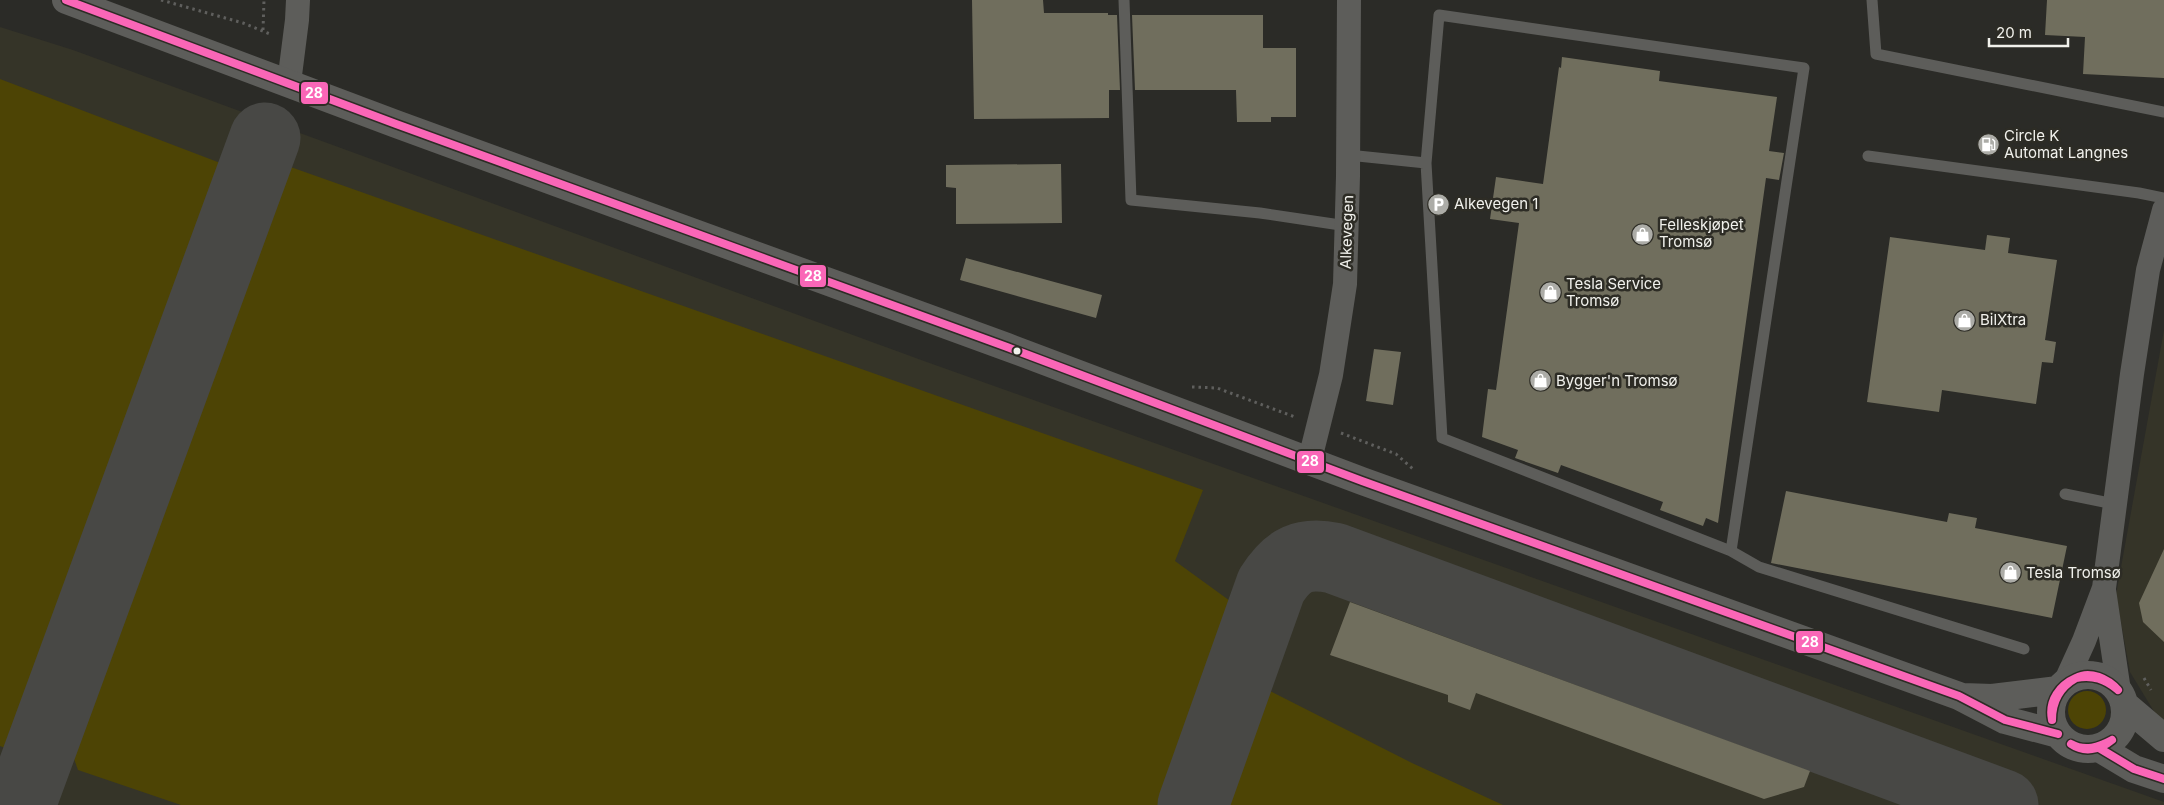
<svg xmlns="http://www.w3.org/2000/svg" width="2164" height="805" viewBox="0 0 2164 805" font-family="Inter,sans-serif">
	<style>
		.built { fill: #353428 }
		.green { fill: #4d4405 }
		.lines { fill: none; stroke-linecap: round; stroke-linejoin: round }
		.taxiway { stroke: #484845; stroke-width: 71 }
		.building { fill: #706e5d }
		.path { stroke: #5f5f5d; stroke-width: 3; stroke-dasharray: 2.5 4; stroke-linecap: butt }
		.service { stroke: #5d5d5a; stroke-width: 11 }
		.minor { stroke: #5d5d5a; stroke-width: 24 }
		.tertiary { stroke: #5d5d5a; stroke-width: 28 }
		.bus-1-casing { stroke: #2d2c25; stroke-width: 11 }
		.bus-1 { stroke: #fa66b7; stroke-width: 8 }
		.bus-dot { fill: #f1f1ec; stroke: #2d2c25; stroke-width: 2 }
		.labels { text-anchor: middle; stroke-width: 5; stroke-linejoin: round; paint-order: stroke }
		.poi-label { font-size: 15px; fill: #f1f1ec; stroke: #2d2c25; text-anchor: start }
		.street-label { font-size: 15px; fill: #f1f1ec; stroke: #2d2c25 }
		.line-badge { stroke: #2d2c25; stroke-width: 2 }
		.badge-label { font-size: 14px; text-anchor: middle; font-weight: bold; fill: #fff }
	</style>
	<rect width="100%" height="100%" fill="#2b2b27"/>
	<path class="built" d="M 0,27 L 73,50 L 924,361 L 2164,802 L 2164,805 L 0,805 Z
		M 2164,330 L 2164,721 L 2158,718 L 2130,672 L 2116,595 Z"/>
	<path class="green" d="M 0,79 L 223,164 L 13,751 L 0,746 Z
		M 285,165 L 1203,490 L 1175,561 L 1237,606 L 1166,805 L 181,805 L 78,770 L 67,739 L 151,512 Z
		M 1256,684 L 1412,763 L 1503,805 L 1213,805 Z
		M2068 710a19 19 0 1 1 38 0a19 19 0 1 1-38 0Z"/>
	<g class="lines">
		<path class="taxiway" d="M 20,805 L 265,138
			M 1193,805 L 1271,586 C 1288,559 1303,552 1334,558 L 2003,805"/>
	</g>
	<path class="building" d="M 972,0 L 1043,0 L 1044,13 L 1108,13 L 1108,15 L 1117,15 L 1120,90 L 1109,90 L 1109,118 L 974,119 Z
		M 2047,0 L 2164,0 L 2164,78 L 2083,74 L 2085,37 L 2045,35 Z
		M 1132,15 L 1263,15 L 1263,48 L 1296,48 L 1296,117 L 1271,117 L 1271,122 L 1237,122 L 1236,90 L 1135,90 Z
		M 1562,57 L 1660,71 L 1659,81 L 1777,97 L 1769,151 L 1784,153 L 1779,180 L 1766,178 L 1718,523 L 1706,518 L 1703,526 L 1660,510 L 1663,502 L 1561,465 L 1558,473 L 1515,458 L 1518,450 L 1482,437 L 1488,389 L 1496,390 L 1519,223 L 1490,219 L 1496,177 L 1543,184 L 1559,67 L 1561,68 Z
		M 1061,164 L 1062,223 L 956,224 L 956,188 L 946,187 L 946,165 Z
		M 1987,235 L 2010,238 L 2008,253 L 2057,260 L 2045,340 L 2056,342 L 2053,363 L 2042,362 L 2036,404 L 1942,390 L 1939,412 L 1867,402 L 1890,237 L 1985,250 Z
		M 966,258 L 1102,295 L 1096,318 L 960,280 Z
		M 1374,349 L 1401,352 L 1393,405 L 1366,401 Z
		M 1786,491 L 1947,522 L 1949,513 L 1977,518 L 1975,528 L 2067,546 L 2052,618 L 1771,563 Z
		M 2164,549 L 2164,642 L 2143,622 L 2139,603 Z
		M 1350,602 L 1810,771 L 1804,787 L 1764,799 L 1476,693 L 1470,710 L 1448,702 L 1448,695 L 1330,655 Z"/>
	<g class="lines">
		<path class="path" d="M 161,0 L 243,23 L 270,34
			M 263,30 L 264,0
			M 1192,387 L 1217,388 L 1295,417
			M 1341,433 L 1396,454 L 1413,469
			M 2144,678 L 2151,690"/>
		<path class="service" d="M 1124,0 L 1131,200 L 1260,213 L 1347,226
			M 1872,0 L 1876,54 L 2164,112
			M 1348,155 L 1426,163 L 1442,438 L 1731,551 L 1759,567 L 2024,649
			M 1868,156 L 2139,193 L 2164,198
			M 1426,163 L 1439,15 L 1804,68 L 1731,551
			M 2065,494 L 2114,504"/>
		<path class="minor" d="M 289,83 L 297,20 L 298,0
			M 1310,459 L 1331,375 L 1345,284 L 1348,176 L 1349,0
			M 2104,590 L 2119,691
			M 2064,685 L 2084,641 L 2104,588 L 2132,374 L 2148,270 L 2164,210"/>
		<path class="tertiary" d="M 66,0 L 396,124 L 1007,347 L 1362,481 L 1959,696 L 2005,720 L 2058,734
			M2051 712a37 37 0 1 1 74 0a37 37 0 1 1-74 0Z
			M 1963,697 L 1992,698 L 2058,690
			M 2125,705 L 2164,738
			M 2099,748 L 2134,769 L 2164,779"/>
		<defs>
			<path id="bus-1" d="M 66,0 L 396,124 L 1007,347 L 1362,481 L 1959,696 L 2005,720 L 2058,734
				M 2076,678 C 2090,670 2108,679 2118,690
				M 2076,678 C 2093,675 2105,679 2118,690
				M 2052,720 C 2048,700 2060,685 2076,678
				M 2052,720 C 2052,701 2060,687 2076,678
				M 2071,744 C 2085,752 2099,747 2112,740
				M 2071,744 C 2084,753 2100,750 2112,740
				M 2099,748 L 2134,769 L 2164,779"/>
		</defs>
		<use href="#bus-1" class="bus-1-casing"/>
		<use href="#bus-1" class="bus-1"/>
	</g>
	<defs>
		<symbol id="fuel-disc" viewBox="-11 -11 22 22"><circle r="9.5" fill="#acaca7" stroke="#2d2c25"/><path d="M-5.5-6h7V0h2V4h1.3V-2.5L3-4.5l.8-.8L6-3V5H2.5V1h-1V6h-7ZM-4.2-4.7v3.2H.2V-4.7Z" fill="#fff"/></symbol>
		<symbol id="parking-disc" viewBox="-11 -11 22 22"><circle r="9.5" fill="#acaca7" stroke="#2d2c25"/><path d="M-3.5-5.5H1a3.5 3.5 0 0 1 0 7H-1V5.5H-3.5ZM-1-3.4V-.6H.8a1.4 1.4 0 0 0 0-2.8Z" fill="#fff"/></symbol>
		<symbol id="shop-disc" viewBox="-11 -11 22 22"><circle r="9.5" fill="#acaca7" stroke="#2d2c25"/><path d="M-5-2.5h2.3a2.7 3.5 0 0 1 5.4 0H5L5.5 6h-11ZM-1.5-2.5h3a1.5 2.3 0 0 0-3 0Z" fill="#fff"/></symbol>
	</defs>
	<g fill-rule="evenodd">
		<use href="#fuel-disc" x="1976" y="132" width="25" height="25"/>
		<use href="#parking-disc" x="1426" y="192" width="25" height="25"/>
		<use href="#shop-disc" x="1630" y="222" width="25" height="25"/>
		<use href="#shop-disc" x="1538" y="280" width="25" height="25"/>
		<use href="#shop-disc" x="1952" y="308" width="25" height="25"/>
		<use href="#shop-disc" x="1528" y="368" width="25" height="25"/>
		<use href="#shop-disc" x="1998" y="560" width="25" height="25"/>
	</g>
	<circle class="bus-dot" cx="1017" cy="351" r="4.5"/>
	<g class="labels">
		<g class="poi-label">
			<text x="2004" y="141">Circle K<tspan x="2004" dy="17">Automat Langnes</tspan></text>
			<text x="1454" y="209">Alkevegen 1</text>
			<text x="1659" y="230">Felleskjøpet<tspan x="1659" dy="17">Tromsø</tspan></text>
			<text x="1566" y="289">Tesla Service<tspan x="1566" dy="17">Tromsø</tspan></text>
			<text x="1980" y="325">BilXtra</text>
			<text x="1556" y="386">Bygger'n Tromsø</text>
			<text x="2026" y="578">Tesla Tromsø</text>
		</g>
		<g class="street-label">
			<text transform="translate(1347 232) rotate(-88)" y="5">Alkevegen</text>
		</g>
	</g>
	<g class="line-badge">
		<rect x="300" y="81" width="29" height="24" rx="5" fill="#fa66b7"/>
		<rect x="799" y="264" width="28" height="24" rx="5" fill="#fa66b7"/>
		<rect x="1296" y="450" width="29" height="24" rx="5" fill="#fa66b7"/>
		<rect x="1795" y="630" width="29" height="24" rx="5" fill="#fa66b7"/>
	</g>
	<g class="badge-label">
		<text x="314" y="98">28</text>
		<text x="813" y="281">28</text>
		<text x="1310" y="466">28</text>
		<text x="1810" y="647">28</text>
	</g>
	<path d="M1989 38v8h79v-8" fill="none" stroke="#f1f1ec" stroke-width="2.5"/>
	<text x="1996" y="38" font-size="15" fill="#f1f1ec" stroke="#2d2c25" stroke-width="4" paint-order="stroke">20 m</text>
</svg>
